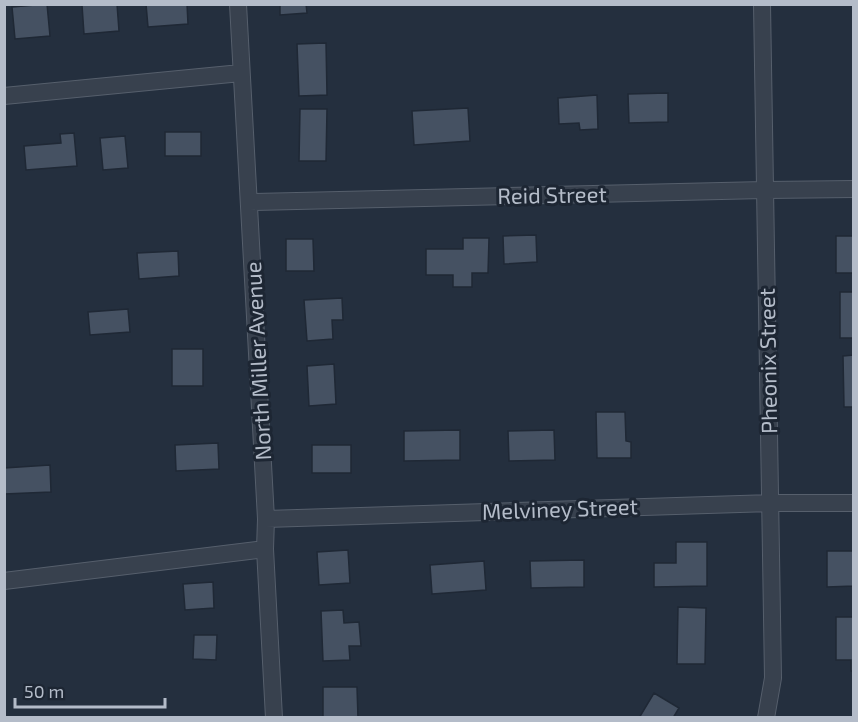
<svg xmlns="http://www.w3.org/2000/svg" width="858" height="722" viewBox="0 0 858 722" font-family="'Exo 2',sans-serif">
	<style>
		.building { fill: #455162; stroke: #1f2835; stroke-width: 1.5 }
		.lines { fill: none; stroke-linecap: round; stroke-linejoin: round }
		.minor-casing { stroke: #565f6c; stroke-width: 18 }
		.minor { stroke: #38414e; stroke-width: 16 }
		.labels { text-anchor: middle; stroke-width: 6; stroke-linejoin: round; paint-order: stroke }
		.street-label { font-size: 22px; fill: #b4bcc9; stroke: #1d2633 }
	</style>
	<rect width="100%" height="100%" fill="#242f3e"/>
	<path class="building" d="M 47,4 L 50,36 L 15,39 L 12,7 Z
		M 117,4 L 119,31 L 84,34 L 82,5 Z
		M 146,4 L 187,4 L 188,24 L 148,27 Z
		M 280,4 L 306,4 L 307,13 L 280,15 Z
		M 326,43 L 327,95 L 299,96 L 297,44 Z
		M 668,93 L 668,122 L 629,123 L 628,94 Z
		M 597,95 L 598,129 L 580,130 L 579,123 L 559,124 L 558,98 Z
		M 468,108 L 470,141 L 414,145 L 412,111 Z
		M 300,109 L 327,109 L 326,161 L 299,161 Z
		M 165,132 L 201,132 L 201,156 L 165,156 Z
		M 74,133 L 77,166 L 26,170 L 24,146 L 61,143 L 60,134 Z
		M 125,136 L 128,168 L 103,170 L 100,138 Z
		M 536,235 L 537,262 L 504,264 L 503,236 Z
		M 836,236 L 854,236 L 854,273 L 836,273 Z
		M 463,238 L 489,238 L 488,273 L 472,273 L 472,287 L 453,287 L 453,275 L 426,275 L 426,249 L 463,249 Z
		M 286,239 L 313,239 L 314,271 L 286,271 Z
		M 178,251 L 179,276 L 139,279 L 137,253 Z
		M 840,292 L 854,292 L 854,338 L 840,338 Z
		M 342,298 L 343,320 L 332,320 L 333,339 L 307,341 L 304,300 Z
		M 128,309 L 130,332 L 90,335 L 88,312 Z
		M 172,349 L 203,349 L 203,386 L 172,386 Z
		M 854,355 L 854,407 L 844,407 L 843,356 Z
		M 334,364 L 336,404 L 309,406 L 307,366 Z
		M 596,412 L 625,412 L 626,441 L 631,442 L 631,458 L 597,458 Z
		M 460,430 L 460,460 L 404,461 L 404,431 Z
		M 554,430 L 555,460 L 509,461 L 508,431 Z
		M 218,443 L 219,469 L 176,471 L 175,445 Z
		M 312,445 L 351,445 L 351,473 L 312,473 Z
		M 50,465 L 51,492 L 4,494 L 4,468 Z
		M 676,542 L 707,542 L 707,586 L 654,587 L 654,563 L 676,563 Z
		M 348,550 L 350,583 L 319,585 L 317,552 Z
		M 827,551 L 854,551 L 854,586 L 827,587 Z
		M 584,560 L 584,587 L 531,588 L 530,561 Z
		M 484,561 L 486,590 L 432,594 L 430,565 Z
		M 213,582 L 214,608 L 185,610 L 183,584 Z
		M 678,607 L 706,608 L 705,664 L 677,664 Z
		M 343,610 L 344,623 L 359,622 L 361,646 L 349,646 L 350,660 L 323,661 L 321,611 Z
		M 836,617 L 854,617 L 854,671 L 851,671 L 851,660 L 836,660 Z
		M 194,635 L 217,635 L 216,660 L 193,659 Z
		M 323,687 L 357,687 L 358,718 L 323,718 Z
		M 654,693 L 679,708 L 673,718 L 639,718 Z"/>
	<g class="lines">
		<defs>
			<path id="minor" d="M 238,4 L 266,519 L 265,549 L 274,718
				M 762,4 L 773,678 L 766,718
				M 4,96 L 241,73
				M 250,202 L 766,190 L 854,189
				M 266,519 L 771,503 L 854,503
				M 4,581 L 265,549"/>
		</defs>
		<use href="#minor" class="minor-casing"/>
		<use href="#minor" class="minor"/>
	</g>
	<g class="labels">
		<g class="street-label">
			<text transform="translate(552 195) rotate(-1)" y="8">Reid Street</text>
			<text transform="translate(258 361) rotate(-93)" y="8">North Miller Avenue</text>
			<text transform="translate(768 361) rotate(-91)" y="8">Pheonix Street</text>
			<text transform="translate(560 509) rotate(-2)" y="8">Melviney Street</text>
		</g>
	</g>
	<rect width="858" height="722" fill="none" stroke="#b4bcc9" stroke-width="12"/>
	<path d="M15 698v9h150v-9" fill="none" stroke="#b4bcc9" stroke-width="3"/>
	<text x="24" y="698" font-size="18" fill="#b4bcc9" stroke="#1d2633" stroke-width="4.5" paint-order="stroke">50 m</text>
</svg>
